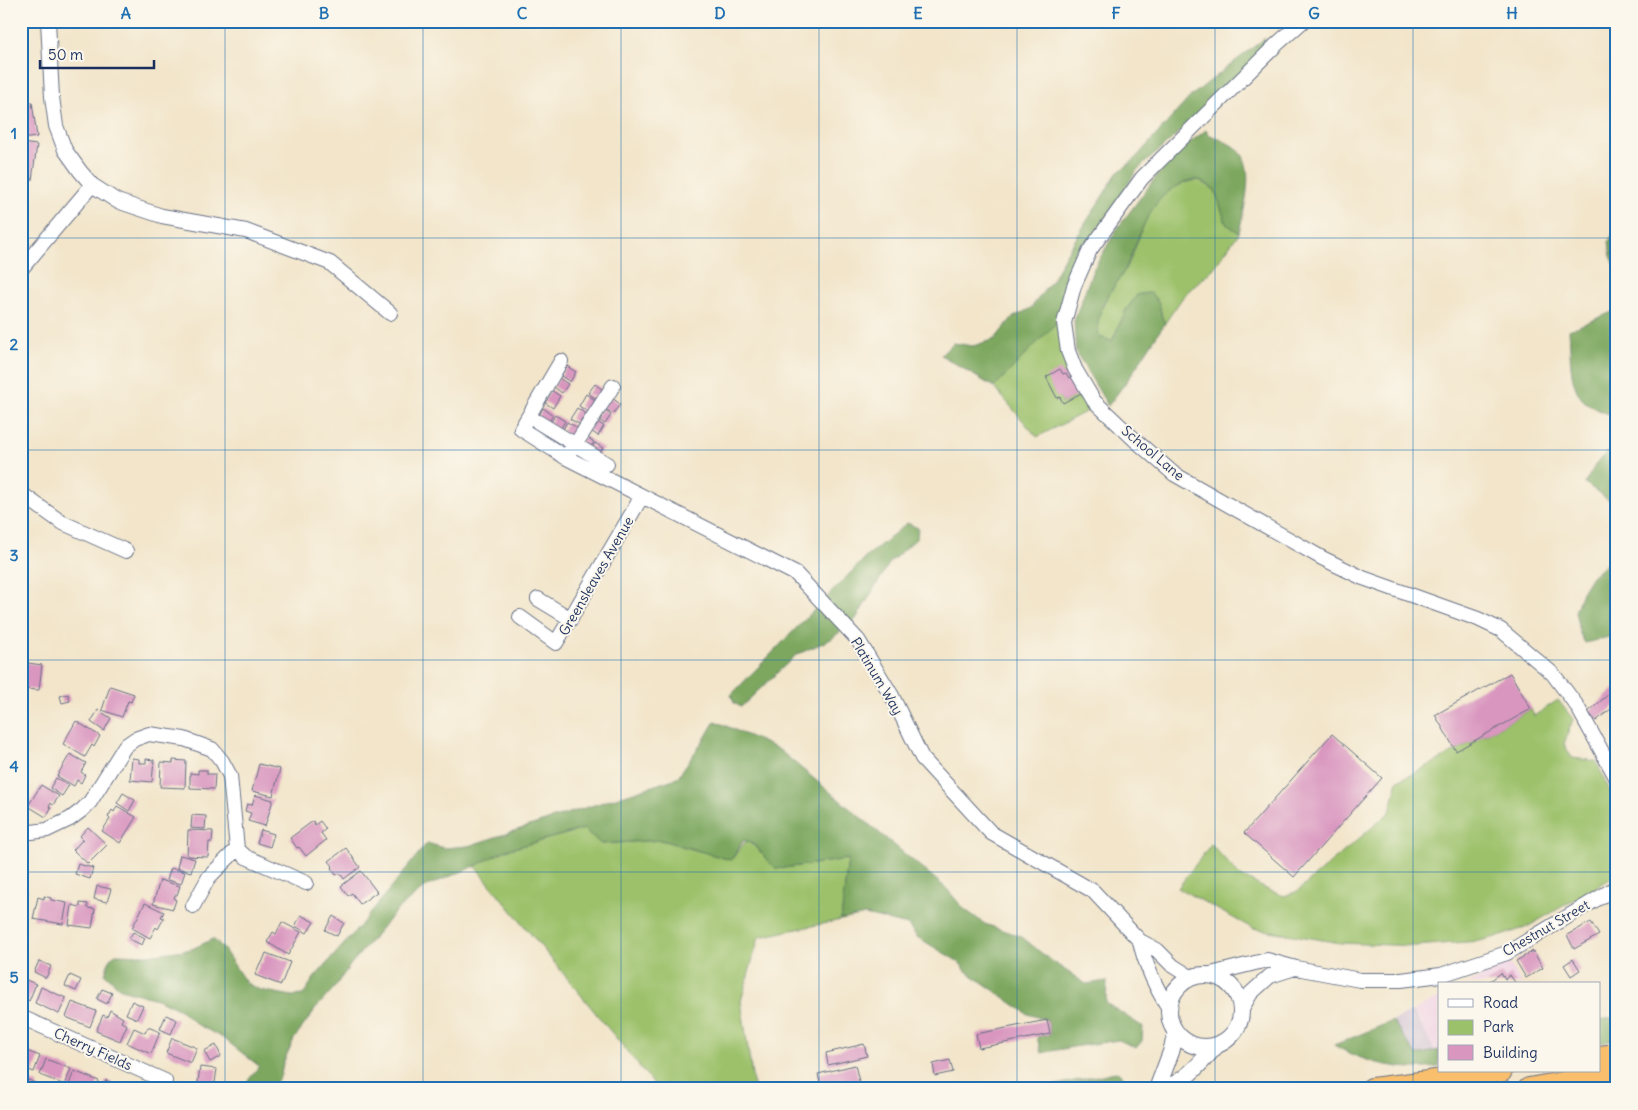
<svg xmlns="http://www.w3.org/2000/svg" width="1638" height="1110" viewBox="0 0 1638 1110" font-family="Delius,sans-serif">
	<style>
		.built { fill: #f0d0e4 }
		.industrial { fill: #cebed1 }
		.green { fill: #9cc16b; stroke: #5c7864; fill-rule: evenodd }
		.forest { fill: #7da75f; stroke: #4c6b5e }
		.building { fill: #d996bf }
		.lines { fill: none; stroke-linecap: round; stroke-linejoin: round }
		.minor-casing { stroke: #666f84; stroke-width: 16 }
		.tertiary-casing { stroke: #666f84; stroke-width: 18 }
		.trunk-casing { stroke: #666f84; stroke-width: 24 }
		.minor { stroke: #fff; stroke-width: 14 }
		.tertiary { stroke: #fff; stroke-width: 16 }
		.trunk { stroke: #f9bf6d; stroke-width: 22 }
		.grid { fill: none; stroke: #1f6fb2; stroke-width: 1; stroke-opacity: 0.55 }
		.labels { text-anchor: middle; stroke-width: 4; stroke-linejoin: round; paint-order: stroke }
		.street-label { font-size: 14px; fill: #1b2f5e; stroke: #fbf7ec }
		.neatline { fill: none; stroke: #1f6fb2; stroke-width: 2 }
		.grid-label { font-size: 16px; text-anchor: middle; font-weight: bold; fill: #1f6fb2 }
	</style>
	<rect width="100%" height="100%" fill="#fbf7ec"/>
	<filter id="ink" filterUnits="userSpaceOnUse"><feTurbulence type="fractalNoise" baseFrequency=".02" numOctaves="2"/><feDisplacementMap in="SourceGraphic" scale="10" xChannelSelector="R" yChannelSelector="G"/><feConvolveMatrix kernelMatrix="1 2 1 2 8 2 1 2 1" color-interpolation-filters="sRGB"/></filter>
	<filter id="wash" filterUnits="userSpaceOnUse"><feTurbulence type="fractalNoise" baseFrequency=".0096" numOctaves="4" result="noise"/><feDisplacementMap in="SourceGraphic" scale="20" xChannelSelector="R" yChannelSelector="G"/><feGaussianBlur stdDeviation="1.12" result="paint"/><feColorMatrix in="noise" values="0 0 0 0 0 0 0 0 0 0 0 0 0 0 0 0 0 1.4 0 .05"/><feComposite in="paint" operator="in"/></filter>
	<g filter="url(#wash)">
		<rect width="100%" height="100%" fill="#f2e5ca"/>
		<path class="built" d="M 1509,963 L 1522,984 L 1467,984 Z
			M 1439,998 L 1439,1050 L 1435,1051 L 1413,1011 Z"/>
		<path class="industrial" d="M 1413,1011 L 1435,1051 L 1416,1055 L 1393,1021 Z"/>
		<path class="green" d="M 1199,180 L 1215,190 L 1226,223 L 1239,233 L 1213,269 L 1185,294 L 1165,323 L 1162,318 L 1159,303 L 1149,292 L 1137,295 L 1126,310 L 1112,341 L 1099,337 C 1098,332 1096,326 1097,322 C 1102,301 1115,286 1126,268 C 1139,245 1142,216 1161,197 C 1171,187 1186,181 1199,180 Z
			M 1058,321 L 1093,408 L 1037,437 L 994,387 L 965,370 ZM 1066,373 L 1069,378 L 1072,377 L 1081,393 L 1063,403 L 1060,397 L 1063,374 Z
			M 1558,700 L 1573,719 L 1564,744 L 1572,758 L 1596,761 L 1615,802 L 1617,807 L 1617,875 L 1527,927 L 1501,936 L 1479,941 L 1415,946 L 1340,943 L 1252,928 L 1178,888 L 1211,844 L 1239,875 L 1266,889 L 1284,896 L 1298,891 L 1390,812 L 1398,780 L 1409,776 L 1456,751 L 1531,709 L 1534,716 Z
			M 584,829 L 601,844 L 661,840 L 731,860 L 746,841 L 756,847 L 776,869 L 848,859 L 841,920 L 759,937 L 741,1001 L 754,1089 L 658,1089 L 475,866 L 506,850 Z"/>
		<path class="forest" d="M 1265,38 L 1265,52 L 1184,128 L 1137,170 L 1087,247 L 1058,321 L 994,387 L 941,355 L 953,343 L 973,346 L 995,339 L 1012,318 L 1031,308 L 1052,280 L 1065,256 L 1117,173 L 1133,161 L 1191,96 Z
			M 1206,130 L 1208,134 C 1217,138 1227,142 1236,148 C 1258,165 1243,211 1239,233 L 1226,223 L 1215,190 C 1210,187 1204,181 1199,180 C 1192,179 1186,182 1180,185 C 1148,199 1141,235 1127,265 C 1116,290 1093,304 1099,337 L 1112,341 L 1126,310 L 1137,295 L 1150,292 L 1159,303 L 1162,318 L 1165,323 L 1129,378 L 1108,406 L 1076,352 L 1074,321 L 1093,270 L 1117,229 L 1170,158 Z
			M 1617,227 L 1617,270 L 1611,256 L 1609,241 Z
			M 1617,310 L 1617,506 L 1585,483 L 1597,462 L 1617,443 L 1616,425 L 1613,416 C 1605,413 1588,406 1582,399 C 1568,381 1571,352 1569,330 Z
			M 907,523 L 918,528 L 917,538 L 890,562 L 856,619 L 831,639 L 796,655 L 741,707 L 734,703 L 731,695 L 865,558 Z
			M 1617,555 L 1617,635 L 1585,643 L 1580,634 L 1575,612 L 1582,592 L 1592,576 Z
			M 715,721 L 778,749 L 946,888 L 964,909 L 985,924 L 1022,937 L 1050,960 L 1086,984 L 1107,981 L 1106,1003 L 1143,1027 L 1142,1041 L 1136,1048 L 1119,1040 L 1073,1047 L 1041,1053 L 1037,1037 L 1050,1034 L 1047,1020 L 1028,1014 L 966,971 L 959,962 L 917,937 L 908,925 L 865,915 L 841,920 L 848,859 L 776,869 L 768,861 L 755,845 L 744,840 L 731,860 L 661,840 L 601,844 L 584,829 L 506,850 L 475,866 L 425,887 L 397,910 L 351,964 L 334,988 L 317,1007 L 294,1039 L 283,1063 L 281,1075 L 271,1089 L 242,1089 L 259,1066 L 223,1038 L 196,1024 L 182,1011 L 160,1000 L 121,989 L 105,974 L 110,958 L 116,954 L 147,955 L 192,949 L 213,939 L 223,948 L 246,983 L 260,990 L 292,996 L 303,995 L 314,978 L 360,926 L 427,843 L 444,848 L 468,846 L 677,778 L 705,738 Z
			M 1617,1017 L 1617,1040 L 1599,1043 L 1599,1020 Z
			M 1393,1021 L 1416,1055 L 1439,1050 L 1439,1067 C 1402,1071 1366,1064 1334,1045 Z
			M 1115,1072 L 1121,1073 L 1126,1082 L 1123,1089 L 1038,1089 Z"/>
		<g id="blocks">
			<path class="building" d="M 32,102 L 37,137 L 21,139 L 21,103 Z
				M 21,143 L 37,145 L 32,180 L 21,179 Z
				M 21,187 L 30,191 L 21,210 Z
				M 567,366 L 576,372 L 570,382 L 561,376 Z
				M 1060,369 L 1063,374 L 1066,373 L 1069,378 L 1072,377 L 1081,393 L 1063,403 L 1060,397 L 1057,398 L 1046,377 Z
				M 559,378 L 568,384 L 562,393 L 554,387 Z
				M 595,384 L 603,390 L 596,399 L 588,393 Z
				M 551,390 L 560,396 L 553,408 L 544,402 Z
				M 586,394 L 595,400 L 588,412 L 579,406 Z
				M 611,397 L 620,404 L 613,414 L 603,407 Z
				M 543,408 L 553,415 L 548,423 L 538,417 Z
				M 577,408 L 586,414 L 579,424 L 570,419 Z
				M 602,409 L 611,415 L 605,424 L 596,418 Z
				M 555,415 L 565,421 L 560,430 L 550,424 Z
				M 594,420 L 604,426 L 598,436 L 588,429 Z
				M 567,422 L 578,428 L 572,437 L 562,431 Z
				M 585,436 L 594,442 L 588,450 L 579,444 Z
				M 595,443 L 603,448 L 597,456 L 589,451 Z
				M 21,662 L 42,665 L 39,690 L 21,689 Z
				M 1510,673 L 1531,709 L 1456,751 L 1435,715 Z
				M 110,686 L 134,694 L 131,702 L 128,701 L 122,717 L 102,710 Z
				M 1617,687 L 1617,704 L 1596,721 L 1588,712 Z
				M 68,694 L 70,701 L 62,703 L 60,696 Z
				M 98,710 L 111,718 L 104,731 L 91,722 Z
				M 76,721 L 100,736 L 94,747 L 92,745 L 85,757 L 63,744 Z
				M 1332,734 L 1382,778 L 1294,877 L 1244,833 Z
				M 70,754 L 86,763 L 81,772 L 85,775 L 81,783 L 77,780 L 74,786 L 57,776 Z
				M 132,758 L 139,759 L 139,763 L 146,763 L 146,759 L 154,760 L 152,782 L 130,780 Z
				M 173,760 L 186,761 L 185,788 L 160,787 L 161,762 L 173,763 Z
				M 259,764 L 280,769 L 273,796 L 252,791 Z
				M 198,770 L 207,770 L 207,774 L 215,774 L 214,789 L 190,788 L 190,773 L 198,774 Z
				M 56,778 L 69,785 L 62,796 L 50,788 Z
				M 41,785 L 59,796 L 53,805 L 51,803 L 49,807 L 51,808 L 46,817 L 28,806 Z
				M 123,793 L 135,800 L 129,811 L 117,803 Z
				M 255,795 L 273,800 L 265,826 L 248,821 L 251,813 L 245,811 L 247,804 L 252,805 Z
				M 117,806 L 136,817 L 120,843 L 102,831 L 110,819 L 108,817 L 112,810 L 114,812 Z
				M 192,815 L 206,816 L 205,829 L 191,828 Z
				M 313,821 L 315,825 L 320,821 L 326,829 L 321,833 L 326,840 L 306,856 L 299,847 L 297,848 L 290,838 Z
				M 88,827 L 107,845 L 88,864 L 73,850 L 83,839 L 80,836 Z
				M 188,830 L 213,831 L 212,842 L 209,842 L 208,857 L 187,856 Z
				M 261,830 L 274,834 L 270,847 L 257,843 Z
				M 346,848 L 360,867 L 344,879 L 340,873 L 336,875 L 331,868 L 333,866 L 329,861 Z
				M 180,855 L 195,859 L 191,872 L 177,868 Z
				M 78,864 L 93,868 L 90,879 L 75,874 Z
				M 171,868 L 185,872 L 181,884 L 167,880 Z
				M 361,871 L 377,892 L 360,904 L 352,893 L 348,896 L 341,886 Z
				M 160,880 L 180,886 L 177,895 L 175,895 L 174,899 L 176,900 L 173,909 L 153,904 Z
				M 97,886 L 111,889 L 107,902 L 94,899 Z
				M 21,887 L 28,890 L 21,902 Z
				M 44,896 L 51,898 L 51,900 L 67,903 L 63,924 L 33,919 L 38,897 L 44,899 Z
				M 80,903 L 88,904 L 87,908 L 95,909 L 92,928 L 69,925 L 72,905 L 80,907 Z
				M 145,903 L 164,912 L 161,917 L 164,918 L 158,929 L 156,927 L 150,938 L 132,928 Z
				M 301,915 L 314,922 L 307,933 L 295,926 Z
				M 333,916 L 344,923 L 337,936 L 325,930 Z
				M 282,922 L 301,932 L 288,955 L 267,942 L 273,932 L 276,934 Z
				M 1591,922 L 1599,935 L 1574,949 L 1567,935 Z
				M 133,932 L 145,938 L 142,945 L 129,939 Z
				M 1533,951 L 1543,968 L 1526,978 L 1516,961 Z
				M 266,953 L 290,962 L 281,985 L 255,975 L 260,963 L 262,963 Z
				M 1573,959 L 1580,970 L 1571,976 L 1564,965 Z
				M 39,961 L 51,966 L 46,978 L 34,972 Z
				M 1501,973 L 1505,979 L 1510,975 L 1516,984 L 1486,984 Z
				M 70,975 L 81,980 L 76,991 L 65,986 Z
				M 21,978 L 36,984 L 29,1001 L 21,997 Z
				M 41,987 L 66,998 L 59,1014 L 35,1003 Z
				M 102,989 L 112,993 L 107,1004 L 97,999 Z
				M 132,1001 L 143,1006 L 137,1019 L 126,1014 Z
				M 72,1002 L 96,1011 L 90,1027 L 66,1017 Z
				M 110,1010 L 123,1018 L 121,1022 L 127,1025 L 120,1041 L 96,1031 L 103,1015 L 107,1017 Z
				M 166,1015 L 177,1020 L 171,1034 L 160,1029 Z
				M 1047,1020 L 1050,1034 L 979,1048 L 976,1034 Z
				M 148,1027 L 160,1032 L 151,1054 L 127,1043 L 134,1028 L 145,1033 Z
				M 172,1038 L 197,1048 L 191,1063 L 166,1053 Z
				M 864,1044 L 867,1056 L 828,1065 L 826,1053 Z
				M 216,1045 L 221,1056 L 210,1062 L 204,1051 Z
				M 21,1049 L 40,1056 L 34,1072 L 21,1067 Z
				M 46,1059 L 71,1069 L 65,1085 L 40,1075 Z
				M 950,1060 L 953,1072 L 935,1076 L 933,1064 Z
				M 855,1065 L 861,1089 L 821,1089 L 818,1074 Z
				M 200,1067 L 217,1069 L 214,1089 L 197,1089 Z
				M 74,1071 L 99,1081 L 95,1089 L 69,1089 L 68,1087 Z
				M 28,1080 L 38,1084 L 37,1089 L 25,1089 Z
				M 106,1080 L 112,1083 L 111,1086 L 118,1089 L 103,1089 Z"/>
		</g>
	</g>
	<g filter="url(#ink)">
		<use href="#blocks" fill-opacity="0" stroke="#666f84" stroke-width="1"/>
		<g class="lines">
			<defs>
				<path id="minor" d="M 48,21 L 52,97 L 56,126 L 65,150 L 80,171 L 92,185 L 117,201 L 162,216 L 246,231 L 330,263 L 390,313
					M 1303,21 L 1277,44 L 1142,178 L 1090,250 L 1074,286 L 1064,323 L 1068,351 L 1075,369 L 1094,401 L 1135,440 L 1174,474 L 1322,558 L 1363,578 L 1478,619 L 1501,630 L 1553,674 L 1577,706 L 1617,779
					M 21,269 L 92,185
					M 561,361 L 521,429 L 565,457 L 796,574 L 858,640 L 892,696 L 922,758 L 991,833 L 1093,891 L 1140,941 L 1157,950 L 1173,966 L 1192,978
					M 538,422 L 607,464
					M 565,457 L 575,445 L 613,386
					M 21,493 L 26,497 L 61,522 L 126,551
					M 538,599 L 571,619
					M 520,617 L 556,643 L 642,496
					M 21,831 L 32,832 L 47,830 L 70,819 L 82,810 L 90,802 L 125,746 L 135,739 L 149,734 L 184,739 L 212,749 L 222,761 L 230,776 L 237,849 L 246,857 L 306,883
					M 193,906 L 209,877 L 237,849
					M 1140,941 C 1144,962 1157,991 1169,1008
					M 1203,976 L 1267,960 L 1296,968 L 1360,980 L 1401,980 L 1441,975 L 1507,953 L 1617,887
					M 1241,1010 L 1251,993 L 1270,976 L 1295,968
					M 21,1017 L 165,1081"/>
				<path id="tertiary" d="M1169 1011a36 36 0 1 1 72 0a36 36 0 1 1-72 0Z
					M 1157,1089 L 1171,1052 L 1176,1033
					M 1163,1089 C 1186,1082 1201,1062 1217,1045"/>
				<path id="trunk" d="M 1599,1057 L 1617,1055
					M 1372,1089 L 1444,1080 L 1501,1071
					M 1529,1089 L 1617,1073"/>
			</defs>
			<use href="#minor" class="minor-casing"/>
			<use href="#tertiary" class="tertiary-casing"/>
			<use href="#trunk" class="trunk-casing"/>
			<use href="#minor" class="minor"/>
			<use href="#tertiary" class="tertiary"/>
			<use href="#trunk" class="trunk"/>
		</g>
	</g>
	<path class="grid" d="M 225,21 L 225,1089M 423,21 L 423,1089M 621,21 L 621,1089M 819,21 L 819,1089M 1017,21 L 1017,1089M 1215,21 L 1215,1089M 1413,21 L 1413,1089M 21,238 L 1617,238M 21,450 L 1617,450M 21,660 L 1617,660M 21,872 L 1617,872"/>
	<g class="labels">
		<g class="street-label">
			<text transform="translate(1153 453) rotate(40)" y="5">School Lane</text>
			<text transform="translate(596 576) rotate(-60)" y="5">Greensleaves Avenue</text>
			<text transform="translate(877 676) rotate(59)" y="5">Platinum Way</text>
			<text transform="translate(1546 928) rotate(-30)" y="5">Chestnut Street</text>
			<text transform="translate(93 1049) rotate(24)" y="5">Cherry Fields</text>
		</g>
	</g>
	<rect width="1638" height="1110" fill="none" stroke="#fbf7ec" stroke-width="55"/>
	<rect x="1438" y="982" width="162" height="90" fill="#fbf7ec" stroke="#a1a7b3"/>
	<rect x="1448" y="999" width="25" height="8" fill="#ffffff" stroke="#a1a7b3"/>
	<text x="1483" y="1008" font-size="15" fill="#1b2f5e">Road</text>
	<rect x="1448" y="1020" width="25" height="15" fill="#9cc16b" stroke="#a1a7b3"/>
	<text x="1483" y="1032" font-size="15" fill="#1b2f5e">Park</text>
	<rect x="1448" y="1045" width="25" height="15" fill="#d996bf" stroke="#a1a7b3"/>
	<text x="1483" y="1058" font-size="15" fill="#1b2f5e">Building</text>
	<path d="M40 60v8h114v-8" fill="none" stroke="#1b2f5e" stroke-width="2.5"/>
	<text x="48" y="60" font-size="15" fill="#1b2f5e" stroke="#fbf7ec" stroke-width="4" paint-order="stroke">50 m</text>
	<rect x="28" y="28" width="1582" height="1054" class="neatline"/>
	<g class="grid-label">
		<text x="126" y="19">A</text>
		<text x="324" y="19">B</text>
		<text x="522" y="19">C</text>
		<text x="720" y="19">D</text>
		<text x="918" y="19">E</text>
		<text x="1116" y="19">F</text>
		<text x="1314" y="19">G</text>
		<text x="1512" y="19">H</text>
		<text x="14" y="139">1</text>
		<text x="14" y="350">2</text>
		<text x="14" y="561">3</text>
		<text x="14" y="772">4</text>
		<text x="14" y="983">5</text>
	</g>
</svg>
